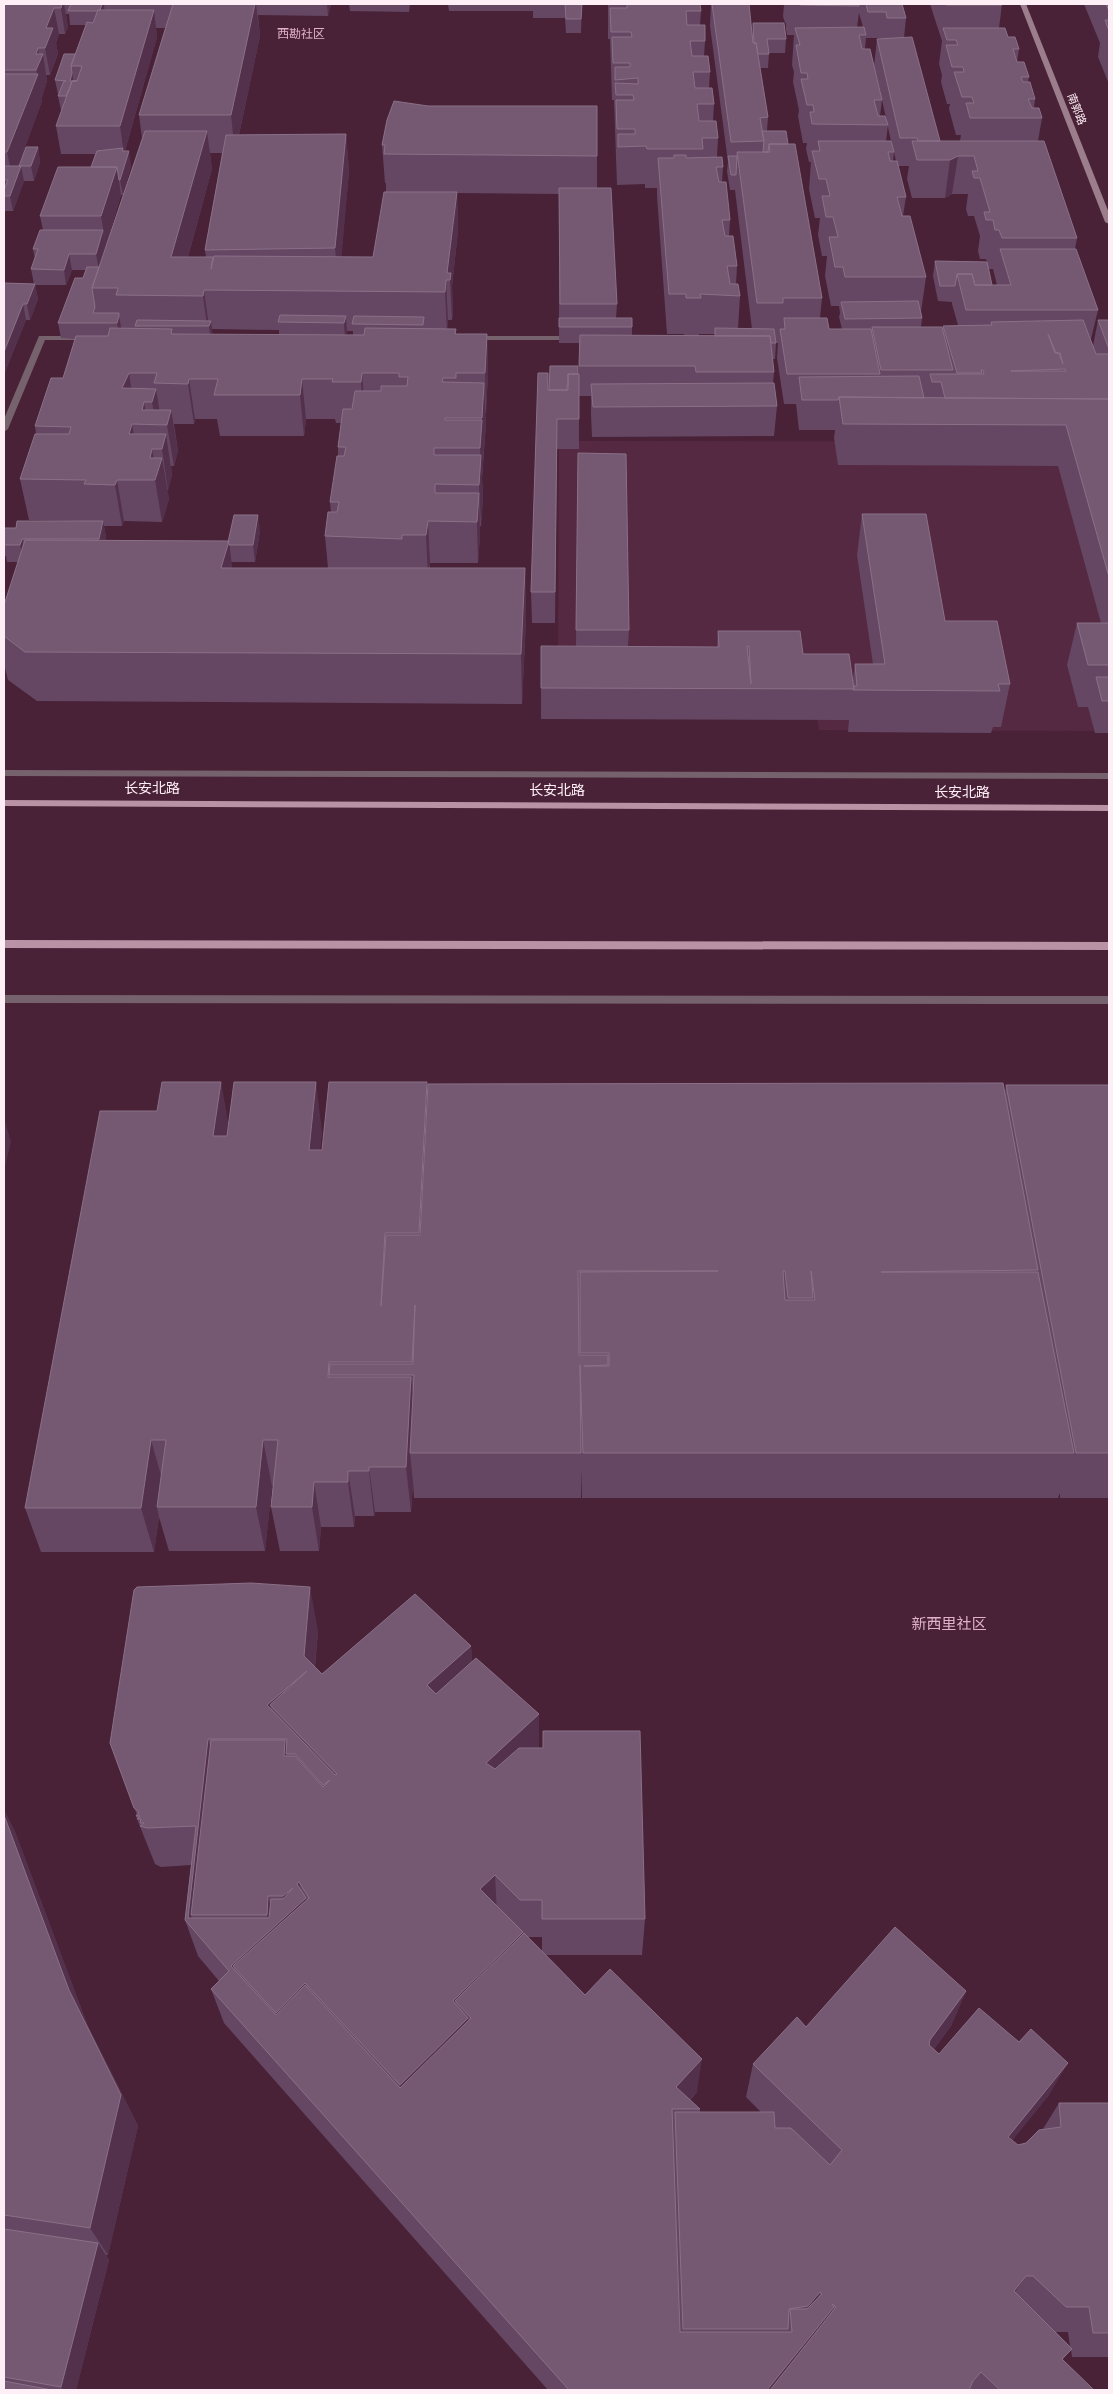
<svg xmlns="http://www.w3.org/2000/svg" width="1113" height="2394" viewBox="0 0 1113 2394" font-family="'Libre Baskerville','Noto Sans SC',serif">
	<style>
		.built { fill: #562942 }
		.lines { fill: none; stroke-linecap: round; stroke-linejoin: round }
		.street { fill: #76626c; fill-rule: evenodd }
		.secondary { fill: #9c7d8c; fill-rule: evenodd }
		.primary { fill: #ba92a5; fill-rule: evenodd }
		.wall { fill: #654763; fill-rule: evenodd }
		.shaded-wall { fill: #53304b }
		.building { fill: #755973; stroke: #8a7087; fill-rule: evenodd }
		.labels { text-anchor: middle; stroke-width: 4; stroke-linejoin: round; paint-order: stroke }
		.far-street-label { font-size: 11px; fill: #feeef6; stroke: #492237 }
		.far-neighbourhood-label { font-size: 12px; fill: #e2b2c9; stroke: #492237 }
		.street-label { font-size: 14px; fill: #feeef6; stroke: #492237 }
		.neighbourhood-label { font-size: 15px; fill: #e2b2c9; stroke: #492237 }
	</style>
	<rect width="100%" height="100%" fill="#492237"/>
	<path class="built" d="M 559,441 L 1109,442 L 1109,731 L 819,730 L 812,675 L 558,674 Z"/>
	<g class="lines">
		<path class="street" d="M 39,336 L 76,336 L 80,338 L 76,340 L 45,340 L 8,429 L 4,432 L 4,419 Z
			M 468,336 L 576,336 L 580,338 L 576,340 L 471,340 L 467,338 Z
			M 4,770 L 1109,773 L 1109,779 L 4,776 Z
			M 4,995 L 1109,996 L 1109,1004 L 4,1003 Z"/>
		<path class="secondary" d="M 1020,4 L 1026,4 L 1109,213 L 1109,224 L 1105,222 Z"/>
		<path class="primary" d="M 4,800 L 1109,805 L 1109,811 L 4,806 Z
			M 4,940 L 1109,942 L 1109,950 L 4,948 Z"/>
	</g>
	<path class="wall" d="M 4,4 L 331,4 L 328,16 L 258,15 L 260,36 L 239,135 L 346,134 L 349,171 L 341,257 L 373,257 L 386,192 L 386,183 L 385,183 L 382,145 L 597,156 L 597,188 L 617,304 L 616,318 L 632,327 L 632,335 L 684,336 L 684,334 L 667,334 L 657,196 L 657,188 L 645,188 L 645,184 L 617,185 L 614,100 L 612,100 L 610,39 L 608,39 L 608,4 L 700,4 L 701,11 L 700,25 L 705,41 L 704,56 L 710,72 L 709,88 L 714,104 L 713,121 L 718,138 L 717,157 L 723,167 L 722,182 L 730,220 L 729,236 L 737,266 L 736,284 L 740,296 L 738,329 L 752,329 L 735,190 L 730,190 L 727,171 L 728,162 L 710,26 L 711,4 L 765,4 L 749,4 L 752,37 L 753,23 L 786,39 L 785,53 L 769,53 L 768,68 L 760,68 L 768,117 L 767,131 L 822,298 L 820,318 L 829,329 L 842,329 L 839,317 L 840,313 L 839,306 L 831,306 L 825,276 L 827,256 L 822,256 L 818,235 L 820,218 L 815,218 L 809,189 L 811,162 L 809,162 L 806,149 L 807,143 L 803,143 L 798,116 L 799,110 L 793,82 L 794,72 L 792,65 L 794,35 L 787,35 L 786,29 L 786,23 L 785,23 L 783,16 L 784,5 L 781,5 L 781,4 L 902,4 L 906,18 L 904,38 L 940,141 L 960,141 L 961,135 L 956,135 L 949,109 L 950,104 L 947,104 L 941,82 L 942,75 L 939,64 L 942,41 L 930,4 L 1002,4 L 999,28 L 1019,49 L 1017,62 L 1029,77 L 1028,82 L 1035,99 L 1034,108 L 1042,118 L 1038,141 L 1077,238 L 1075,249 L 1098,310 L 1091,339 L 1090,339 L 1093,346 L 1098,320 L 1109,320 L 1109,733 L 1095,733 L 1088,707 L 1078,707 L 1067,665 L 1077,623 L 1101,623 L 1058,466 L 838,465 L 834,438 L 835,430 L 799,430 L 796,404 L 784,404 L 777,358 L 778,343 L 776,343 L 775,359 L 772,359 L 774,372 L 773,383 L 777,406 L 774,436 L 592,437 L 591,414 L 591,396 L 579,396 L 579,449 L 557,449 L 555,623 L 532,623 L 531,592 L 548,390 L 579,374 L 579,343 L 559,343 L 559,194 L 457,193 L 458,231 L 452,286 L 453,312 L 452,320 L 448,320 L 447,329 L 456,329 L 456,334 L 487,334 L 488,374 L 486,413 L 485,413 L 486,423 L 482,479 L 483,496 L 481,526 L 480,526 L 480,535 L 478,563 L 430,563 L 430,568 L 525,568 L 526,618 L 522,704 L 37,701 L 8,680 L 4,664 L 4,605 L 18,562 L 7,562 L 6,556 L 4,556 L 4,528 L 16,528 L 83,521 L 29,520 L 20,479 L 36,434 L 35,426 L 63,378 L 75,339 L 61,338 L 58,323 L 83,278 L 86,270 L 72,270 L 66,285 L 35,285 L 38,299 L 30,320 L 26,320 L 5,372 L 4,372 L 4,283 L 34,284 L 31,269 L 35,259 L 33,249 L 43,230 L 40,216 L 91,167 L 95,154 L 61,154 L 56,126 L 62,110 L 61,110 L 58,96 L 59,94 L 58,94 L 55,80 L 75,54 L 86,25 L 70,25 L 69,14 L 66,14 L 68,27 L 65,34 L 59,34 L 56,43 L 58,54 L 50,75 L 46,75 L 47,81 L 42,97 L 42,101 L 18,166 L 38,147 L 40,162 L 34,181 L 24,181 L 13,211 L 5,211 L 4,207 ZM 859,13 L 863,27 L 857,27 ZM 156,28 L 165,28 L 139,115 L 142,138 L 104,252 L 121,195 L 123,195 L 131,166 L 125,151 L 157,37 ZM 866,38 L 883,38 L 877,39 L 874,66 L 881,94 L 865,49 ZM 882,100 L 891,141 L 886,141 L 888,125 L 880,116 ZM 894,152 L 896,161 L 893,161 ZM 210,153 L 222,153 L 205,250 L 206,257 L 188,257 L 212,169 ZM 898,166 L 909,166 L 907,179 L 912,198 L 945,198 L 952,194 L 968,194 L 966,209 L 968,216 L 974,216 L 980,236 L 978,251 L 980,259 L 986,259 L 987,262 L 935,261 L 933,276 L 938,301 L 952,302 L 952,304 L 958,325 L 943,326 L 943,329 L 921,327 L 922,318 L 921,312 L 926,277 L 903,216 L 906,197 ZM 989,269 L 993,269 L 997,285 L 992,285 ZM 212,329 L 279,330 L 279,335 L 212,334 ZM 347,331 L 353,331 L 353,335 L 346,335 ZM 699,334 L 715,334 L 715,336 L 699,336 ZM 195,419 L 217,419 L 220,436 L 304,436 L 306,419 L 335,419 L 336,423 L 341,423 L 338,447 L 338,456 L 330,502 L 331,512 L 325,536 L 328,568 L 232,568 L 231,562 L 255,562 L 260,531 L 229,541 L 105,541 L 106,537 L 104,526 L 122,526 L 124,521 L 162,522 L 169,499 L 167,490 L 168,490 L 172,475 L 171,466 L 174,466 L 178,451 L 174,424 L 194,424 Z
		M 349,4 L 410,4 L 409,12 L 350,11 Z
		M 448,4 L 582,4 L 581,33 L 566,33 L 565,18 L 533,18 L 533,11 L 449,11 Z
		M 1084,4 L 1109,4 L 1109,84 L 1098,57 L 1100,43 Z
		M 578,453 L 629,630 L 628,646 L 717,647 L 718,631 L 803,654 L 853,680 L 855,664 L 873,664 L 857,555 L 862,514 L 945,621 L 1010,684 L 1001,727 L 993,727 L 991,733 L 848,732 L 849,720 L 541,719 L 541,688 L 576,646 Z
		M 1006,1085 L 1109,1085 L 1109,1498 L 1060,1498 L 1060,1493 L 1058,1498 L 582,1498 L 581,1468 L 581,1498 L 414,1498 L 413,1482 L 411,1512 L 375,1512 L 374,1516 L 355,1516 L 354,1527 L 321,1527 L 319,1551 L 280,1551 L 271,1507 L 273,1486 L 272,1486 L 265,1551 L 169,1551 L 159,1517 L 154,1552 L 41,1552 L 25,1508 L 228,1123 L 322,1131 L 320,1150 L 322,1150 L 428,1091 L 1005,1093 Z
		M 318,1631 L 315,1667 L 322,1674 L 471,1646 L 472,1662 L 539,1714 L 539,1748 L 645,1919 L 642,1955 L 546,1955 L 585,1995 L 697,2092 L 690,2100 L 700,2109 L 700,2112 L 761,2112 L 746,2097 L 753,2064 L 806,2027 L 966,1991 L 951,2026 L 934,2049 L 939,2054 L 1049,2095 L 1012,2140 L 1018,2145 L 1026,2143 L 1043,2129 L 1059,2103 L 1109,2103 L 1109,2357 L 1072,2357 L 1071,2350 L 1062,2360 L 1094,2390 L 548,2390 L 224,2023 L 211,1989 L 219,1981 L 198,1956 L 185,1920 L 191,1865 L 161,1867 L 155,1864 L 137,1819 L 136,1816 L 137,1815 L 110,1743 ZM 527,1937 L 542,1937 L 542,1952 ZM 1056,2332 L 1068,2332 L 1070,2346 Z
		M 4,1810 L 15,1832 L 87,2024 L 138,2126 L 108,2255 L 106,2255 L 109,2260 L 76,2390 L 4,2390 Z"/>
	<path class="shaded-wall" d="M 62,4 L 64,4 L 68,27 L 65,34 L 61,8 Z
		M 102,4 L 104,4 L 105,15 L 100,11 Z
		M 255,4 L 256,4 L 260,36 L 235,153 L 231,115 Z
		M 327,4 L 331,4 L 331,5 L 328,16 Z
		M 54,8 L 59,34 L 56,43 L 58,54 L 50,75 L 45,48 L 46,28 Z
		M 154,10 L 157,37 L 124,154 L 120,126 Z
		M 38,48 L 40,61 L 43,54 L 47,81 L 42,97 L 42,101 L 13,180 L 7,152 L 37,75 L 36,54 Z
		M 72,73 L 75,88 L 70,81 Z
		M 207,131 L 212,169 L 177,296 L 171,257 Z
		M 346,134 L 349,171 L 339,287 L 335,248 Z
		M 38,147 L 40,162 L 34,181 L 31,166 Z
		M 129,151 L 131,166 L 123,195 L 120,180 Z
		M 958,156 L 952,194 L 945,198 L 950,160 Z
		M 21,166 L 24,181 L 13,211 L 10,196 Z
		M 117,167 L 121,195 L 106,245 L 101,216 Z
		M 457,192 L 458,231 L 452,286 L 453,312 L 452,320 L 450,280 L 447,273 Z
		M 103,230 L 106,245 L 99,270 L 96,254 Z
		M 69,254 L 72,270 L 66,285 L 64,270 Z
		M 446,280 L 448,320 L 447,332 L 445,292 Z
		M 35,284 L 38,299 L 30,320 L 27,304 Z
		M 204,290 L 209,326 L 207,326 L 203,296 Z
		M 23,304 L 26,320 L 5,372 L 4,365 L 4,352 Z
		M 119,316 L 122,332 L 120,339 L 117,323 Z
		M 346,316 L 347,331 L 345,339 L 344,323 Z
		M 211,321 L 213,336 L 211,342 L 209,326 Z
		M 487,334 L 488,374 L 486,413 L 485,373 Z
		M 129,373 L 135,413 L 122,388 Z
		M 362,373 L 365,413 L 364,423 L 361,382 Z
		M 189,379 L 195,419 L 194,424 L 188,384 Z
		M 302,379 L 306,419 L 304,436 L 300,395 Z
		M 484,383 L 486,423 L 483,459 L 482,418 Z
		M 156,389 L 162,425 L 156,425 L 152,402 Z
		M 144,402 L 148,425 L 142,410 Z
		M 171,410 L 178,451 L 174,466 L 167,425 Z
		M 557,419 L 557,449 L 555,623 L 555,592 Z
		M 482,420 L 483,461 L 482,479 L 483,496 L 481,526 L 479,485 L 481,466 L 480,448 Z
		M 132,424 L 139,465 L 129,434 Z
		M 166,434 L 172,475 L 168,490 L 162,449 Z
		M 152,449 L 157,476 L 162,458 L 169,499 L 162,522 L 155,480 L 150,458 Z
		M 117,480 L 124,521 L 122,526 L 115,485 Z
		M 479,493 L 480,535 L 478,563 L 477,522 Z
		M 258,515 L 260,531 L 255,562 L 253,545 Z
		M 103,521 L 106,537 L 102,555 L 99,539 Z
		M 428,521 L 430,563 L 428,576 L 426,535 Z
		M 22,539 L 26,556 L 24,562 L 20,545 Z
		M 229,541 L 235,591 L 221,568 Z
		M 525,568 L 526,618 L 522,704 L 521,654 Z
		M 221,1082 L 230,1131 L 223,1185 L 213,1136 Z
		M 316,1082 L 322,1131 L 315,1199 L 309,1150 Z
		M 427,1082 L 431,1131 L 423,1281 L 419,1233 Z
		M 4,1118 L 11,1142 L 4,1170 Z
		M 4,1209 L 5,1214 L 4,1221 Z
		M 411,1377 L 416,1423 L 410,1453 L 413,1482 L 411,1512 L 406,1467 Z
		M 151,1440 L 164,1486 L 157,1507 L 159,1517 L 154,1552 L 141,1508 Z
		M 263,1440 L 272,1486 L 265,1551 L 256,1507 Z
		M 369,1467 L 375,1512 L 374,1516 L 369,1471 Z
		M 348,1471 L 355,1516 L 354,1527 L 348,1482 Z
		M 314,1482 L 321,1527 L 319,1551 L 312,1507 Z
		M 310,1587 L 318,1631 L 312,1695 L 270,1705 L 277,1739 L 267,1705 L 304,1656 Z
		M 471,1646 L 474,1688 L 431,1726 L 427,1685 Z
		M 539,1714 L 539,1755 L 488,1803 L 486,1763 Z
		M 208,1739 L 220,1780 L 191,1915 L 198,1936 L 188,1918 Z
		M 285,1740 L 289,1754 L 286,1754 L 294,1790 L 284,1756 Z
		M 4,1810 L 15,1832 L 87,2024 L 138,2126 L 108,2255 L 90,2228 L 69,1990 L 4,1815 Z
		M 495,1875 L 497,1913 L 480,1889 Z
		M 299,1882 L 303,1900 L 306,1898 L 315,1934 L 233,1966 L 244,2000 L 231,1966 L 271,1930 L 267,1915 L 268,1896 L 276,1925 L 288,1914 L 283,1896 Z
		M 523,1932 L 524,1968 L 471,2018 L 455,2001 L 458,2028 L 468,2018 L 471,2051 L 406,2117 L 400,2085 L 453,2001 Z
		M 305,1983 L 314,2017 L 286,2047 L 276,2013 Z
		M 966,1991 L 951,2026 L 916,2073 L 930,2040 Z
		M 702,2059 L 697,2092 L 680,2109 L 676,2087 Z
		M 1068,2063 L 1049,2095 L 991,2167 L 1008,2137 Z
		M 98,2243 L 109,2260 L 76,2390 L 64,2390 L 61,2387 Z
		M 1026,2276 L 1008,2302 L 1014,2291 Z
		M 820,2292 L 810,2318 L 798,2331 L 808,2306 Z
		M 834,2307 L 823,2332 L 777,2390 L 767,2390 Z"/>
	<path class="building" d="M 4,4 L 62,4 L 61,8 L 54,8 L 46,28 L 53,28 L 45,48 L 38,48 L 36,54 L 43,54 L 36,70 L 4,70 Z
		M 71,4 L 102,4 L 100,10 L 98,10 L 97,11 L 68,11 Z
		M 173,4 L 255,4 L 231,115 L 139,115 Z
		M 533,4 L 582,4 L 581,19 L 566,19 L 565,4 Z
		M 627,4 L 700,4 L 701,11 L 686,11 L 687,25 L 705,25 L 705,41 L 690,41 L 692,56 L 708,56 L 710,72 L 693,72 L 695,88 L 712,88 L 714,104 L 697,104 L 699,121 L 716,121 L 718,138 L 702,138 L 703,149 L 647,149 L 646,146 L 618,147 L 618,134 L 635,134 L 635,129 L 617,129 L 616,100 L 634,100 L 633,95 L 616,95 L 615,83 L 638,84 L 638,78 L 615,80 L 615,67 L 630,67 L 630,63 L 613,63 L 612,37 L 632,37 L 631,32 L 611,32 L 610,8 L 627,8 Z
		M 712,4 L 749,4 L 753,43 L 756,43 L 768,117 L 760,118 L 764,141 L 731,142 Z
		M 799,4 L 859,4 L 859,6 L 800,5 Z
		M 866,4 L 902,4 L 906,18 L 887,18 L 886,12 L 868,12 Z
		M 946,4 L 1002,4 L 1002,5 L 946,5 Z
		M 1106,4 L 1109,4 L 1109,11 Z
		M 98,10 L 154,10 L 120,126 L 56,126 L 72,81 L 77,81 L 82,66 L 71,66 L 87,22 L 93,23 Z
		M 1105,20 L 1109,20 L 1109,31 Z
		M 753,23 L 784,23 L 786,39 L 767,39 L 769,54 L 758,54 L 756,43 L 754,43 Z
		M 864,27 L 866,35 L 859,35 L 862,49 L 870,49 L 882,100 L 874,100 L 878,116 L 885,116 L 888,125 L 812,124 L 810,112 L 814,112 L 813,105 L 807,105 L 801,79 L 808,79 L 807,73 L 801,73 L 796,45 L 800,45 L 795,28 Z
		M 943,28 L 1005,28 L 1008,37 L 1015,37 L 1019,49 L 1013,49 L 1017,62 L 1024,62 L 1029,77 L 1021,77 L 1023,82 L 1030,82 L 1035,99 L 1028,99 L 1032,108 L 1039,108 L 1042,118 L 970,118 L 966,103 L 974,103 L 972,97 L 962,97 L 954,72 L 964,72 L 963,67 L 952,67 L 946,45 L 958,45 L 956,40 L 947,40 Z
		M 912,37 L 940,141 L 918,141 L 917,138 L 900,138 L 877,39 Z
		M 64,54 L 75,54 L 71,66 L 72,73 L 70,81 L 77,81 L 72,81 L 69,91 L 68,91 L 66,96 L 58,96 L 64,81 L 66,81 L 55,80 Z
		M 4,74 L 38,74 L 7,152 L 4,152 Z
		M 394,101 L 428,106 L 597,106 L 597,156 L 384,154 L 385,145 L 382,145 L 387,120 Z
		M 145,131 L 207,131 L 171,257 L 213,257 L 211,269 L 214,256 L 373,257 L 384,192 L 457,192 L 447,273 L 451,273 L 450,280 L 446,280 L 445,292 L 204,290 L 203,296 L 116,295 L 118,288 L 92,288 Z
		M 762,131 L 786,131 L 788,144 L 769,144 L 768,152 L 763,152 L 764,141 Z
		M 346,134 L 335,248 L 205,250 L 226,135 Z
		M 818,141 L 891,141 L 894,152 L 888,152 L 890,161 L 897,161 L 906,197 L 897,197 L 902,216 L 910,216 L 926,277 L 845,277 L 843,267 L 835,267 L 829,237 L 838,237 L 833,217 L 826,217 L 822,196 L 830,196 L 826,179 L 819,179 L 812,151 L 820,151 Z
		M 912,141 L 1044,141 L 1077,238 L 1002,238 L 999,230 L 995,230 L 993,220 L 986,220 L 984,212 L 990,212 L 980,178 L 974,178 L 972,171 L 978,171 L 974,156 L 958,156 L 950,160 L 917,160 Z
		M 769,144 L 795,144 L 822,298 L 783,298 L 783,303 L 757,303 L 737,152 L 770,152 Z
		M 26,147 L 38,147 L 31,166 L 19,166 Z
		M 123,148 L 122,151 L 129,151 L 120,180 L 119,180 L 117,167 L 91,167 L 97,151 Z
		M 674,155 L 686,155 L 686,158 L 722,157 L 723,167 L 716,167 L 719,182 L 726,182 L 730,220 L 722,220 L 725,236 L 733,236 L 737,266 L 727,266 L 730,284 L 738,284 L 740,296 L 700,294 L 701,298 L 686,298 L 686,294 L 669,294 L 658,158 L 674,158 Z
		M 728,156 L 737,156 L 736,175 L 731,175 Z
		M 4,166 L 21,166 L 10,196 L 4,196 L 4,190 L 8,180 L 4,180 L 4,176 L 5,173 L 4,173 Z
		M 58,167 L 117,167 L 101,216 L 40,216 Z
		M 559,188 L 611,188 L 617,304 L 560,304 Z
		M 40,230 L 103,230 L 96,254 L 69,254 L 64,270 L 31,269 L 38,249 L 33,249 Z
		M 1000,249 L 1076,249 L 1098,310 L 966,310 L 957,274 L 972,274 L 975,285 L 1011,285 Z
		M 935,261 L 987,262 L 992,285 L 975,285 L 972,274 L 957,274 L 955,286 L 940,286 Z
		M 87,267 L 99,267 L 92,288 L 95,307 L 93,313 L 119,313 L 119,316 L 117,323 L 58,323 L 75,278 L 83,278 Z
		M 4,283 L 35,284 L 27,304 L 23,304 L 4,352 Z
		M 918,301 L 922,318 L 845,319 L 841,302 Z
		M 280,315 L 346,316 L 344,323 L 278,322 Z
		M 354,316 L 424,317 L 423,325 L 352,324 Z
		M 559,318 L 632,318 L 632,327 L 559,327 Z
		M 784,318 L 827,318 L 829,329 L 871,329 L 880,374 L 787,374 L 780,329 L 785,329 Z
		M 137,320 L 211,321 L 209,326 L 135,326 Z
		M 1083,320 L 1096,354 L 1109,354 L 1109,399 L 945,398 L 941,382 L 932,382 L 930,374 L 984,374 L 983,370 L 981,370 L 982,373 L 957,373 L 943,326 L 992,325 L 991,322 ZM 1048,334 L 1056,353 L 1060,353 L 1063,364 L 1059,353 L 1055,353 ZM 1065,369 L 1066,371 L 1011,371 Z
		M 1098,320 L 1109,320 L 1109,349 Z
		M 872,327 L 942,327 L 953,370 L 881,370 Z
		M 110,328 L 172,329 L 171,334 L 364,335 L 365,328 L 456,329 L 455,334 L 487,334 L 485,373 L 456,373 L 456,378 L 443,378 L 442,382 L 484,383 L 482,418 L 445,418 L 445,420 L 482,420 L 480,448 L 434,448 L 434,455 L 481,455 L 479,485 L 435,484 L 435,493 L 479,493 L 477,522 L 428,521 L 426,535 L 402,535 L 402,539 L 325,536 L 328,512 L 337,512 L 339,502 L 330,502 L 337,456 L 344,456 L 346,447 L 338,447 L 343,409 L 352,409 L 355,391 L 381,391 L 381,386 L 407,386 L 408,377 L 399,377 L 399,373 L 362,373 L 361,382 L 332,382 L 333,379 L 302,379 L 300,395 L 214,395 L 218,379 L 189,379 L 188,384 L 154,383 L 157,373 L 129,373 L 122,388 L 156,389 L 152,402 L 144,402 L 142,410 L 171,410 L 167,425 L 132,424 L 129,434 L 166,434 L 162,449 L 152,449 L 150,458 L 162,458 L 155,480 L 117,480 L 115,485 L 84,484 L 86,480 L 20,479 L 35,434 L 69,434 L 71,427 L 35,426 L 51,378 L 63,378 L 76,336 L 108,336 Z
		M 715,328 L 774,329 L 776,343 L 771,343 L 770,336 L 715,336 Z
		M 580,335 L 770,336 L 774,372 L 696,372 L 695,366 L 579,366 Z
		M 550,366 L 578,366 L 578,374 L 568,374 L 568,385 L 567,385 L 567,390 L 549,390 Z
		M 538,373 L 548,373 L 548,390 L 568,390 L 568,374 L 579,374 L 579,419 L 557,419 L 555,592 L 531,592 Z
		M 919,376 L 924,398 L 839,397 L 838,400 L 802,400 L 799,377 Z
		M 774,383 L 777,406 L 593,407 L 591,384 Z
		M 839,397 L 1109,399 L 1109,577 L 1066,425 L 843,424 Z
		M 578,453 L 626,454 L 629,630 L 576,630 Z
		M 862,514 L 926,514 L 945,621 L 997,621 L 1010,684 L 998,684 L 1000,691 L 853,690 L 854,686 L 857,686 L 855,664 L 885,664 Z
		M 234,515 L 258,515 L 253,545 L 229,545 L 228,542 Z
		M 17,521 L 103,521 L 99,539 L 22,539 L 20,545 L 4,545 L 4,539 L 4,540 L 4,528 L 16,528 Z
		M 25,540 L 229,541 L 221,568 L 525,568 L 521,654 L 25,652 L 4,636 L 4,605 Z
		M 1077,623 L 1109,623 L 1109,665 L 1088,665 Z
		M 718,631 L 800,631 L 803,654 L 849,654 L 854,689 L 541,688 L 541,646 L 719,647 ZM 747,646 L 749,646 L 751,684 Z
		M 1096,677 L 1109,677 L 1109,701 L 1102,701 Z
		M 162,1082 L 221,1082 L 213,1136 L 227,1136 L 234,1082 L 316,1082 L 309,1150 L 322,1150 L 329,1082 L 427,1082 L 419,1233 L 385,1233 L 381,1306 L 386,1235 L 420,1235 L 428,1084 L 1003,1083 L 1038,1270 L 881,1272 L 1038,1272 L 1074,1453 L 583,1453 L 580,1365 L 581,1453 L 410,1453 L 414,1375 L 329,1375 L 330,1364 L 413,1364 L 415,1305 L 412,1362 L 329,1362 L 328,1377 L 411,1377 L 406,1467 L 369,1467 L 369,1471 L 348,1471 L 348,1482 L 314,1482 L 312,1507 L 271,1507 L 278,1440 L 263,1440 L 256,1507 L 157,1507 L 166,1440 L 151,1440 L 141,1508 L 25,1508 L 100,1111 L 157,1111 ZM 578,1271 L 718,1271 L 580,1272 L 580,1353 L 609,1353 L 609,1366 L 584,1366 L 608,1365 L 608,1355 L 579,1355 ZM 783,1271 L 785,1271 L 788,1298 L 813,1298 L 811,1271 L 815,1300 L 785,1300 Z
		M 1006,1085 L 1109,1085 L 1109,1453 L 1076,1453 Z
		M 251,1583 L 310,1587 L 304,1656 L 322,1674 L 415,1594 L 471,1646 L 427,1685 L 436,1694 L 476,1658 L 539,1714 L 486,1763 L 495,1769 L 519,1748 L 543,1748 L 543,1731 L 640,1731 L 645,1919 L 542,1919 L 542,1900 L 520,1900 L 495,1875 L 480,1889 L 523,1932 L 453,2001 L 468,2018 L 400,2085 L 305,1983 L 276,2013 L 233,1966 L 309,1898 L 299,1882 L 297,1884 L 306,1898 L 231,1966 L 276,2015 L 305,1985 L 400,2088 L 471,2018 L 455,2001 L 524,1933 L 585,1995 L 610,1969 L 702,2059 L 676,2087 L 700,2109 L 672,2109 L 680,2332 L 792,2332 L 790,2309 L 807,2309 L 822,2294 L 820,2292 L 808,2306 L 789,2309 L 788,2329 L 683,2329 L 675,2112 L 774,2112 L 775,2128 L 791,2128 L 830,2165 L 842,2150 L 753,2064 L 797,2017 L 806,2027 L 895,1927 L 966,1991 L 930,2040 L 929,2045 L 939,2054 L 979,2008 L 1019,2042 L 1031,2029 L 1068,2063 L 1008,2137 L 1018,2145 L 1026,2143 L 1039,2130 L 1061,2127 L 1059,2103 L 1109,2103 L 1109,2333 L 1093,2333 L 1089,2307 L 1066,2307 L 1033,2276 L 1026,2276 L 1014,2291 L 1072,2349 L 1062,2359 L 1094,2390 L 1000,2390 L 981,2372 L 973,2381 L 969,2390 L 770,2390 L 836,2307 L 832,2304 L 834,2307 L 767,2390 L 569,2390 L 211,1989 L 229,1971 L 185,1920 L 196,1826 L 147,1828 L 140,1826 L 144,1823 L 140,1823 L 141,1819 L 137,1819 L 140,1816 L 136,1816 L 139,1812 L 134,1808 L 110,1743 L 134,1590 L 137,1587 ZM 307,1671 L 270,1705 L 337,1774 L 335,1775 L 267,1705 ZM 208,1739 L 287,1739 L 286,1754 L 295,1754 L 323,1785 L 330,1780 L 323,1787 L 295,1756 L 284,1756 L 285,1740 L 211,1740 L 191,1915 L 267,1915 L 268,1896 L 283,1896 L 293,1888 L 283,1899 L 271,1899 L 269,1918 L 188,1918 Z
		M 4,1815 L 69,1990 L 121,2095 L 90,2228 L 4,2215 Z
		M 4,2229 L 98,2243 L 61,2387 L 4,2377 Z
		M 4,2381 L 52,2390 L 4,2390 Z"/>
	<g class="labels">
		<g class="far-street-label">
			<text transform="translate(1077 109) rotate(69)" y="4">南郭路</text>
		</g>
		<g class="far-neighbourhood-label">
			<text x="301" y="38">西勘社区</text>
		</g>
		<g class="street-label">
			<text x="152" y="793">长安北路</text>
			<text x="557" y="795">长安北路</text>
			<text x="962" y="797">长安北路</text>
		</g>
		<g class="neighbourhood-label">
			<text x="949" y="1629">新西里社区</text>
		</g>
	</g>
	<rect width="1113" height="2394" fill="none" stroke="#feeef6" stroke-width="10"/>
</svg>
